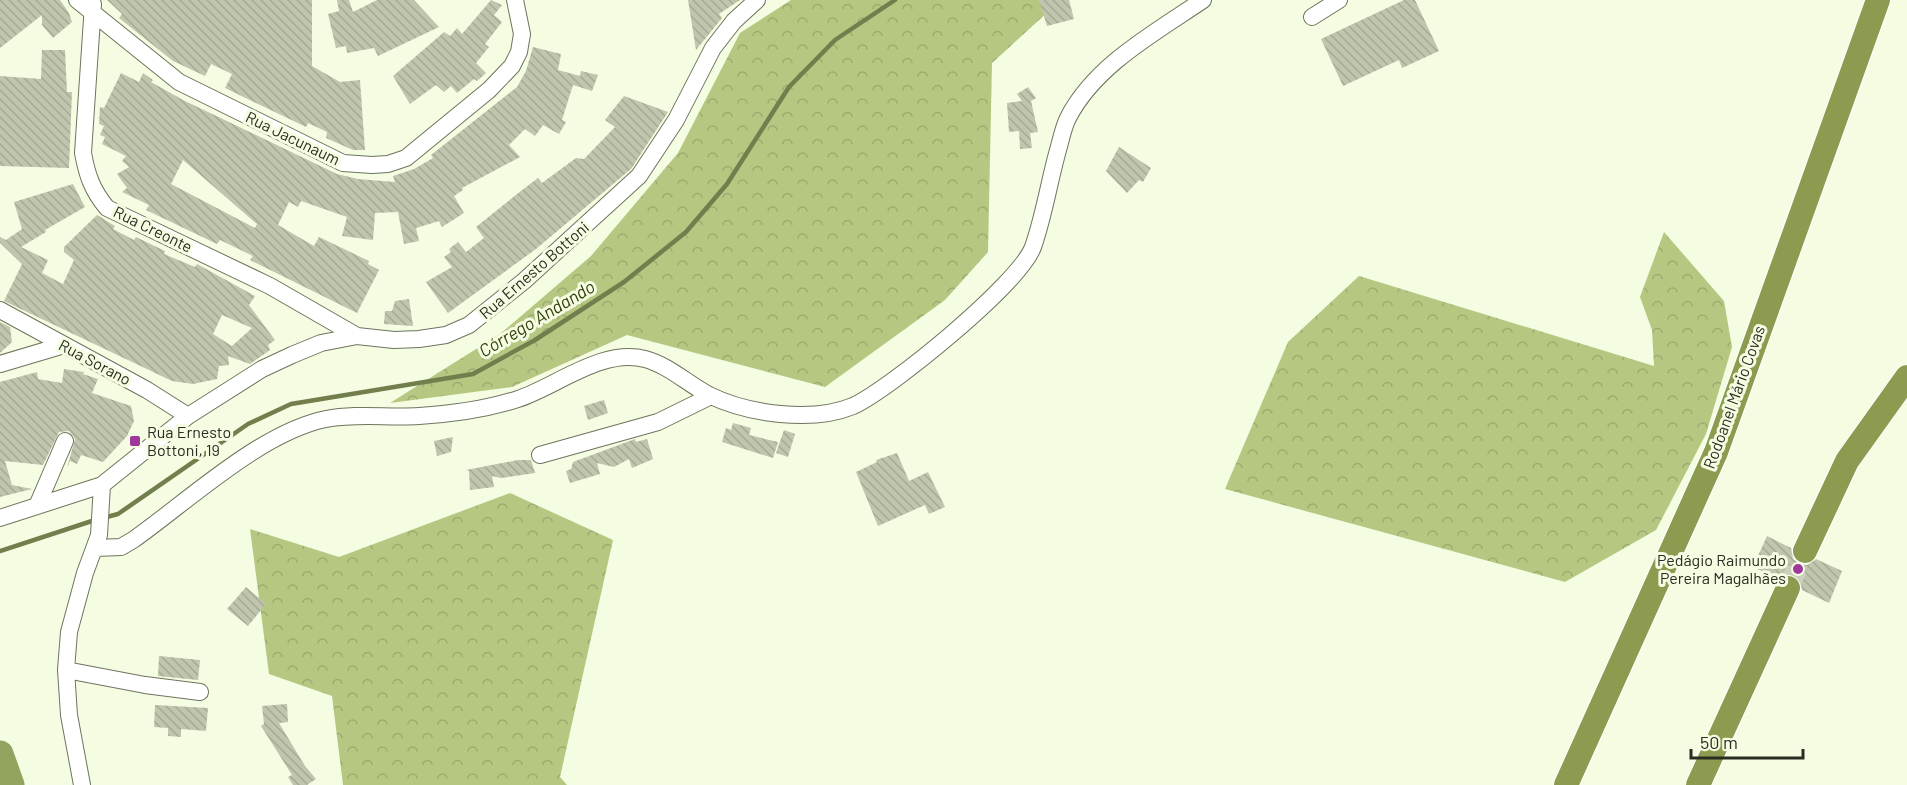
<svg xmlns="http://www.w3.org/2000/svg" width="1907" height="785" viewBox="0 0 1907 785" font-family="Barlow,sans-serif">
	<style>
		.forest { fill: url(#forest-crowns) }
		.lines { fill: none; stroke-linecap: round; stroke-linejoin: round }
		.stream { stroke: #727f4d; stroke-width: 4.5 }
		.river { stroke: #92a25f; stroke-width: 27 }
		.building { fill: url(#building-back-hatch); fill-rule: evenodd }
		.major-tunnel { stroke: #cbd2bb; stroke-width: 21; stroke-dasharray: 21 10; stroke-linecap: butt }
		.minor-casing { stroke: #6e745d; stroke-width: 18 }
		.highway-casing { stroke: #fff; stroke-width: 26 }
		.minor { stroke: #fff; stroke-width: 16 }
		.highway { stroke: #8b9c50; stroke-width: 24 }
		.poi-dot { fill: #a0389b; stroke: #f4fce1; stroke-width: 2 }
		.labels { text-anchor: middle; stroke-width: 6; stroke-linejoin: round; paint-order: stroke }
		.street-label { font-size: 16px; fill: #292c22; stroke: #f4fce1 }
		.poi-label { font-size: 16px; fill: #292c22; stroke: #f4fce1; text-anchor: start }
		.water-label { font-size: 18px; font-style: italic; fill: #36400c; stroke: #f4fce1 }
	</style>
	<defs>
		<pattern id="forest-crowns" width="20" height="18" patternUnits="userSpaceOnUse" patternTransform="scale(1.5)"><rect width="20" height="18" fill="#b6c782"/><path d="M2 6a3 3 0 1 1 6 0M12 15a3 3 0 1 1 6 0" fill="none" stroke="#9cab70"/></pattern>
		<pattern id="building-back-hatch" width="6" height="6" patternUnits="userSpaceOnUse" patternTransform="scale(1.5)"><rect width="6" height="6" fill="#bfc6ad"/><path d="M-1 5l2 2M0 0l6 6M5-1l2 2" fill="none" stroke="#a4aa95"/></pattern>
	</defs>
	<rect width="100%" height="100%" fill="#f4fce1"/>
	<path class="forest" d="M 791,0 L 1061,0 L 992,63 L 988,252 L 945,300 L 825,387 L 627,335 L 512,387 L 390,403 L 500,334 L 591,256 L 678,153 L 740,33 Z
		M 1664,232 L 1724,301 L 1732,347 L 1706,434 L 1656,530 L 1565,582 L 1225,489 L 1288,342 L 1359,276 L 1654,366 L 1652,330 L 1640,297 Z
		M 510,493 L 613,540 L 560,777 L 567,785 L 343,785 L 332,696 L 269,674 L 250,529 L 339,557 Z"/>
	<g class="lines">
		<path class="stream" d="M 103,518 L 118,514 L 248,424 L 291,404 L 473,374 L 535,340 L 624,282 L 686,232 L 727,184 L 789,87 L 835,40 L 895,0
			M 0,551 L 95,520"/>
		<path class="river" d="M 0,754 L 11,785"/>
	</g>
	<path class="building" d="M 0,0 L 60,0 L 69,13 L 72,22 L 53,38 L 42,25 L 42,15 L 0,48 Z
		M 107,0 L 312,0 L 312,66 L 340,82 L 360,80 L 365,150 L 353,150 L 326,138 L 327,132 L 308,123 L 306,127 L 225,88 L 232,74 L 211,64 L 205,76 L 173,61 L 119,18 L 122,14 Z
		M 337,0 L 349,0 L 353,12 L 377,0 L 414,0 L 439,27 L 378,56 L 374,48 L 347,53 L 346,46 L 336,48 L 328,14 L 339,11 Z
		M 491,0 L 502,5 L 494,15 L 502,22 L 485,44 L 489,47 L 476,63 L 486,73 L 477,81 L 474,79 L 457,93 L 451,86 L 444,92 L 436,85 L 410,104 L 393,76 L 444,32 L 450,36 L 457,28 L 462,34 Z
		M 688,0 L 740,0 L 719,14 L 722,18 L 696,50 Z
		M 1039,0 L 1069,0 L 1074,19 L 1047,26 Z
		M 1404,0 L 1415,0 L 1439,51 L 1402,68 L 1399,60 L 1343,86 L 1321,39 Z
		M 533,47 L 561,54 L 558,70 L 580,76 L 581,71 L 598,75 L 592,91 L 573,85 L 562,120 L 566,122 L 559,134 L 543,125 L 535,136 L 525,129 L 509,145 L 520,157 L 462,188 L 463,190 L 454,196 L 464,213 L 442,227 L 439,221 L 416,228 L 419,241 L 404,244 L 398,212 L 375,213 L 373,240 L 342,236 L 347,217 L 301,201 L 298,207 L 289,202 L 278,225 L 314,246 L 319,237 L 369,261 L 368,264 L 379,270 L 357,313 L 250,260 L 253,256 L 220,240 L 217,244 L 146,210 L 149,205 L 122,192 L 127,188 L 117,174 L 129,167 L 122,161 L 126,156 L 102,144 L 105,137 L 100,135 L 104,126 L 99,124 L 100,107 L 104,108 L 121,73 L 139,82 L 143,73 L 153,80 L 151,82 L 183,100 L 337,174 L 358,179 L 395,182 L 393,176 L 414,169 L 433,158 L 431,155 L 517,87 L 526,71 ZM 183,160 L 257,224 L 255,228 L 171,184 Z
		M 42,50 L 65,50 L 67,92 L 72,92 L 69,168 L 0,166 L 0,76 L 41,79 Z
		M 1028,87 L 1036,98 L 1031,101 L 1038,132 L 1030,133 L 1032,148 L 1020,149 L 1019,131 L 1009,132 L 1007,103 L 1022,101 L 1017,94 Z
		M 624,96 L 668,112 L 631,169 L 536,249 L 448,313 L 426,282 L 452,267 L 444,257 L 451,252 L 449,249 L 458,242 L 466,252 L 484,238 L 476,227 L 517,194 L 538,178 L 542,183 L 576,158 L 584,159 L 615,127 L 605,120 Z
		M 1119,147 L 1151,168 L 1143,182 L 1139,180 L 1127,193 L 1106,171 Z
		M 73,184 L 85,207 L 45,230 L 46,232 L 21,247 L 48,260 L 42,273 L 63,284 L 74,260 L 64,252 L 64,247 L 97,215 L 115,226 L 113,229 L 134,240 L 136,237 L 165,251 L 164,254 L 195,267 L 197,264 L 255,296 L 249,305 L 275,340 L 268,345 L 270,350 L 250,364 L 228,356 L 229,365 L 219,366 L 217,379 L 193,384 L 172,381 L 4,301 L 22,264 L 0,243 L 0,237 L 6,240 L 22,229 L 14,202 ZM 222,315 L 252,328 L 232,346 L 213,334 Z
		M 409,299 L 413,326 L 384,324 L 385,311 L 392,311 L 395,301 Z
		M 0,322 L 10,327 L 12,342 L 0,353 Z
		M 64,369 L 84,372 L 83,374 L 98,379 L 92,393 L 131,406 L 134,421 L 127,436 L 103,462 L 81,455 L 77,464 L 70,461 L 67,468 L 75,439 L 69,431 L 59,432 L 43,465 L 5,461 L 12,485 L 32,489 L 0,497 L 0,382 L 37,372 L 38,379 L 62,383 Z
		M 604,400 L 608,413 L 588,420 L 584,406 Z
		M 733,423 L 751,428 L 749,435 L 778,442 L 773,458 L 722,442 L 726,428 L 731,430 Z
		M 784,430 L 795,434 L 788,457 L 776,453 Z
		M 453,437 L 451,452 L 437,456 L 434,441 Z
		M 635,439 L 636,442 L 647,439 L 653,459 L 632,468 L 629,459 L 614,467 L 597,463 L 600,474 L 570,483 L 566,471 L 571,469 L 573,462 Z
		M 897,453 L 909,481 L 928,472 L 945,507 L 929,514 L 925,505 L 878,526 L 856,472 L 877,462 L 876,460 Z
		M 518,460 L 531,460 L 535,473 L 501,478 L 492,476 L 494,487 L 470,490 L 469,471 L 466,470 Z
		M 1767,536 L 1791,548 L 1793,559 L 1800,564 L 1807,565 L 1816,559 L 1842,571 L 1829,603 L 1802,590 L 1800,580 L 1794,575 L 1786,574 L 1778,579 L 1753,567 Z
		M 246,587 L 266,604 L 248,626 L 227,609 Z
		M 159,656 L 200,660 L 198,680 L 158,676 Z
		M 287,704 L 288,722 L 279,723 L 305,766 L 316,779 L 307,785 L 293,785 L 288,777 L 292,775 L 261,726 L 264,724 L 262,706 Z
		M 155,705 L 208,708 L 206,731 L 181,729 L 181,737 L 168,736 L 168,728 L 154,727 Z"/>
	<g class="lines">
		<path class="major-tunnel" d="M 1788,588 L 1805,551"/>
		<defs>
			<path id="minor" d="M 77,0 L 179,82 L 343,163 L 372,165 L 388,164 L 406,158 L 489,90 L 512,66 L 519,52 L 522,34 L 515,0
				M 93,4 L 83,153 C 87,175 92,190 107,208 L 270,286 L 357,336
				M 1312,17 L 1339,0
				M 0,310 L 147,390 L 188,416
				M 0,364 L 64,345
				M 540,455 L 658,422 L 711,396
				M 37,506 L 65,441
				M 0,518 L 102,485 L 188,416 L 262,369 L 292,355 L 321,343 L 357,336 L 394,340 L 419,339 L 446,335 L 469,325 L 524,281 L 639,176 L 676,120 L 713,48 L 734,21 L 757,0
				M 95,548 L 121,547 L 133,540 C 187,502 261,432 326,419 C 357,413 388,418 419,416 C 452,414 487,409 518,399 C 557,386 602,348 645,359 C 668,365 688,384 709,395 C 748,414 812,423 853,406 C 890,389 1019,284 1033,247 C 1044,216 1049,182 1058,150 C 1061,140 1063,128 1068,118 C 1095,65 1156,32 1203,0
				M 66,670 L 145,685 L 200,692
				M 82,785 L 69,715 L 66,670 L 69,632 L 85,573 L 99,535 L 102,485"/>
			<path id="highway" d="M 1805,551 L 1847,461 L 1907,377
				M 1566,785 L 1716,452 L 1878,0
				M 1698,785 L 1788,588"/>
		</defs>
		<use href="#minor" class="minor-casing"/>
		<use href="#highway" class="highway-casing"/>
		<use href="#minor" class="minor"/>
		<use href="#highway" class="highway"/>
	</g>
	<g class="poi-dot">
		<rect x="129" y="435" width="12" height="12" rx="3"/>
		<circle cx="1798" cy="569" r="6"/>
	</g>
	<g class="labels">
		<g class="street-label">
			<text transform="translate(293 138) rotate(26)" y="6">Rua Jacunaum</text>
			<text transform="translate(153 229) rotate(26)" y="6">Rua Creonte</text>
			<text transform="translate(534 270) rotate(-41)" y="6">Rua Ernesto Bottoni</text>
			<text transform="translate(95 362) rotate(28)" y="6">Rua Sorano</text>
			<text transform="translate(1734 397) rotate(-70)" y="6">Rodoanel Mário Covas</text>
		</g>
		<g class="poi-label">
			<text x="147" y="438">Rua Ernesto<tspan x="147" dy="18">Bottoni, 19</tspan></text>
			<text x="1786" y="566" text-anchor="end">Pedágio Raimundo<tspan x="1786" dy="18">Pereira Magalhães</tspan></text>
		</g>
		<g class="water-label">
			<text transform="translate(537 319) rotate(-31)" y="6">Córrego Andando</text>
		</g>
	</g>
	<path d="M1691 749v9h112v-9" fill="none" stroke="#292c22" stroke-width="3"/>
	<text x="1700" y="749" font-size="18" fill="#292c22" stroke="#f4fce1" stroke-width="4.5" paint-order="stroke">50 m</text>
</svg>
